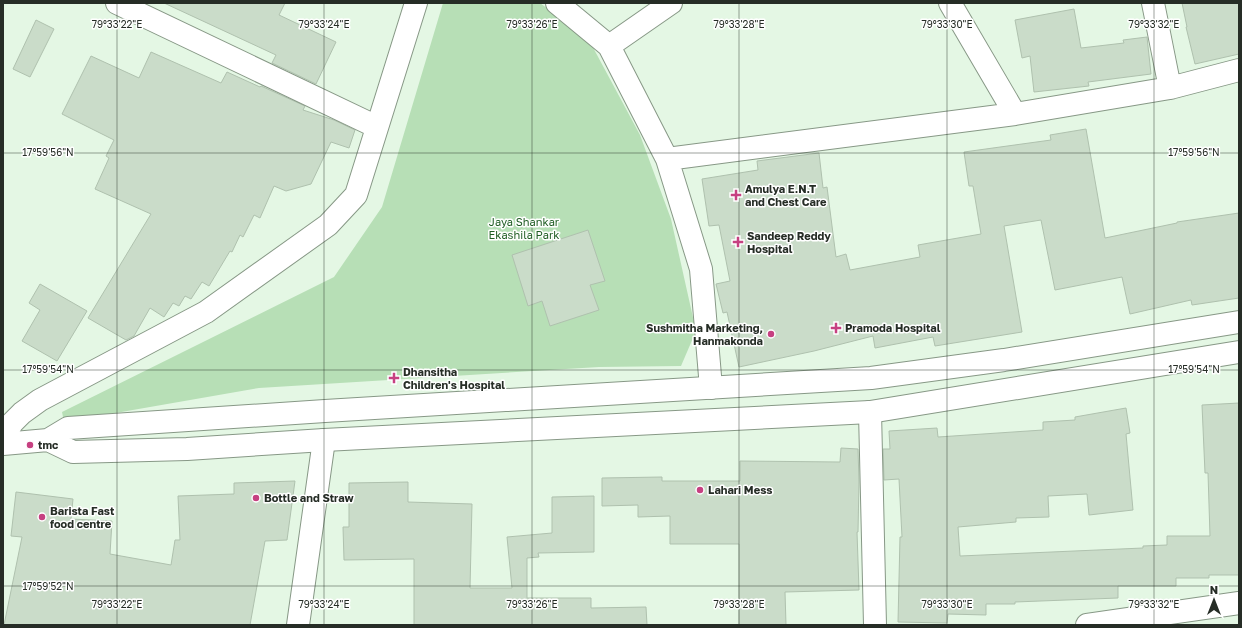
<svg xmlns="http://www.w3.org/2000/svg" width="1242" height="628" viewBox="0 0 1242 628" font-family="'Golos Text',sans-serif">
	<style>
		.green { fill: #b7dfb6 }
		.building { fill: #cadcc9; stroke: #afc1ae }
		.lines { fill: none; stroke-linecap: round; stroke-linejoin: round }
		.minor-casing { stroke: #879886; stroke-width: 24 }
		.major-casing { stroke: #879886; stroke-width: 24 }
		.minor { stroke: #fff; stroke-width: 22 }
		.major { stroke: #fff; stroke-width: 22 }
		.ticks { fill: none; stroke: #262d26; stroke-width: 1; stroke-opacity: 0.45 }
		.poi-dot { fill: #c64081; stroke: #fff; stroke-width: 1.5 }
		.labels { text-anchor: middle; stroke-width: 3; stroke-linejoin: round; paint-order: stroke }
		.poi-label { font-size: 11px; font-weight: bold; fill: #262d26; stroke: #fff; text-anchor: start }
		.park-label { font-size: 11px; fill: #205d24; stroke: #fff }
		.ticks-label { font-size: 10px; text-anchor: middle; fill: #262d26; stroke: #fff; stroke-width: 3; stroke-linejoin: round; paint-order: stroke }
	</style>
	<rect width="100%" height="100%" fill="#e4f7e4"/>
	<path class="green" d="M 443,3 L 540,3 L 589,40 L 640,135 L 671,219 L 696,331 L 681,366 L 599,367 L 259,388 L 64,422 L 62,412 L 334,277 L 382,207 Z"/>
	<path class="building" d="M 164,3 L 285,3 L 279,15 L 336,42 L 316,84 L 272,63 L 276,55 Z
		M 1182,3 L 1239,3 L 1239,54 L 1195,64 L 1186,27 L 1187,27 Z
		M 1074,9 L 1081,48 L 1124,43 L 1123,40 L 1147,37 L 1151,74 L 1088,82 L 1089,86 L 1034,92 L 1030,56 L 1022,58 L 1015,20 Z
		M 36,20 L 54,29 L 30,77 L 13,69 Z
		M 151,52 L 221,83 L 227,72 L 260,87 L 261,86 L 305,106 L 303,110 L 334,120 L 355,130 L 349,148 L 331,142 L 311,184 L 286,191 L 274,186 L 260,218 L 254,215 L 243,237 L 240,235 L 232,252 L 230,251 L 209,286 L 202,282 L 191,299 L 185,296 L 179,306 L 173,303 L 164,317 L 150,308 L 134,336 L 126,340 L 88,318 L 151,214 L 95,189 L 109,158 L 106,156 L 114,140 L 62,114 L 91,56 L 139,78 Z
		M 1086,129 L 1105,238 L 1177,223 L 1177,222 L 1239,213 L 1239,298 L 1192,305 L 1191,300 L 1130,314 L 1122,277 L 1055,290 L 1041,220 L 1004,226 L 1022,332 L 935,346 L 933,337 L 875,348 L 873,336 L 814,351 L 739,367 L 727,312 L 723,313 L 716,284 L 730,281 L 719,225 L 709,226 L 702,179 L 758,170 L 757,161 L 819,153 L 823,188 L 827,187 L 836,257 L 846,254 L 850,270 L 920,257 L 918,245 L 981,234 L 973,186 L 969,186 L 964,152 L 1051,140 L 1050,135 Z
		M 588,230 L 605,281 L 590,285 L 599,310 L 550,326 L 542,301 L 528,306 L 512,255 Z
		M 40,284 L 87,311 L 57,361 L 22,341 L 40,310 L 29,303 Z
		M 1239,403 L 1239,575 L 1209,575 L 1209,578 L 1176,578 L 1176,586 L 1118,586 L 1118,598 L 1015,602 L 1015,604 L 986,604 L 986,615 L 948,614 L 947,623 L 898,622 L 900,537 L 902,537 L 899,479 L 884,480 L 883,449 L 890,449 L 889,431 L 937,428 L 938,437 L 1043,430 L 1043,422 L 1075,420 L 1075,417 L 1126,408 L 1130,433 L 1126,434 L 1133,510 L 1089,515 L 1087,494 L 1048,496 L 1049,517 L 1016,518 L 1016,522 L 958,527 L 960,556 L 1143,548 L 1143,546 L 1167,545 L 1167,536 L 1210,536 L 1208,473 L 1205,473 L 1202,405 Z
		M 841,448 L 858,449 L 859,482 L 858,532 L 857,532 L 859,590 L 785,592 L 786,625 L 739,625 L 739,544 L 670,544 L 670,516 L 638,517 L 638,505 L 602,506 L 602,478 L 662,477 L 662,481 L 740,481 L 740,461 L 840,462 Z
		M 295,481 L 287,540 L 265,541 L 250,625 L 4,625 L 22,537 L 11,536 L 16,492 L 73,499 L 71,519 L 112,521 L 110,554 L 171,565 L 175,540 L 180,540 L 178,496 L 234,494 L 234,483 Z
		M 408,482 L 408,502 L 472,504 L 470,588 L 512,588 L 507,537 L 552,533 L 552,497 L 594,496 L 594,552 L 538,553 L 539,557 L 527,558 L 527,598 L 591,598 L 591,608 L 646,607 L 647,625 L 414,625 L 414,559 L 344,560 L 343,527 L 349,527 L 349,483 Z"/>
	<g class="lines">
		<defs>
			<path id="minor" d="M 117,3 L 377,127
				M 557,3 L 609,46 L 667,159 L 701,269 L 711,388
				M 950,3 L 1015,114
				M 1153,3 L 1170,88
				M 609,46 L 671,3
				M 667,159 L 1015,114 L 1170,88 L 1239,70
				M 870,412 L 875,625
				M 3,439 L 12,423 L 22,413 L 40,400 L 206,312 L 328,225 L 356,195 L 416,3
				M 298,625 L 324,440
				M 1087,625 L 1239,603"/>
			<path id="major" d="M 48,440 L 73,452 L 187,449 L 324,440 L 870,412 L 1239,352
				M 3,444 L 48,440 L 68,428 L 325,411 L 871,378 L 1004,360 L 1239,322"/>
		</defs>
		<use href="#minor" class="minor-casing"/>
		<use href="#major" class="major-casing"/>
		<use href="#minor" class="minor"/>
		<use href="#major" class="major"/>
	</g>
	<path class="ticks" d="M 117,3 L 117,625M 324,3 L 324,625M 532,3 L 532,625M 739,3 L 739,625M 947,3 L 947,625M 1154,3 L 1154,625M 3,153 L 1239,153M 3,370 L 1239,370M 3,586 L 1239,586"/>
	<g class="poi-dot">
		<path d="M734 189h4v4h4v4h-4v4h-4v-4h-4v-4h4z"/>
		<path d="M736 236h4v4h4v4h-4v4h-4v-4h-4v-4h4z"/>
		<path d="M834 322h4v4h4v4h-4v4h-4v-4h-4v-4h4z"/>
		<circle cx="771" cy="334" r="4"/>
		<path d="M392 372h4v4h4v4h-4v4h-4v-4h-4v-4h4z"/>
		<circle cx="30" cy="445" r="4"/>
		<circle cx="700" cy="490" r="4"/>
		<circle cx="256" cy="498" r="4"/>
		<circle cx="42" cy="517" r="4"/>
	</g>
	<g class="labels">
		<g class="poi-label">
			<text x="745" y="193">Amulya E.N.T<tspan x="745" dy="13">and Chest Care</tspan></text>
			<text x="747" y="240">Sandeep Reddy<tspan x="747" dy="13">Hospital</tspan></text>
			<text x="763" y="332" text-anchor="end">Sushmitha Marketing,<tspan x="763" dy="13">Hanmakonda</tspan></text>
			<text x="845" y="332">Pramoda Hospital</text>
			<text x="403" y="376">Dhansitha<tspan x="403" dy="13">Children's Hospital</tspan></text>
			<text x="38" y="449">tmc</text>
			<text x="708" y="494">Lahari Mess</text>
			<text x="264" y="502">Bottle and Straw</text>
			<text x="50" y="515">Barista Fast<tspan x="50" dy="13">food centre</tspan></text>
		</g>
		<g class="park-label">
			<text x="524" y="226">Jaya Shankar<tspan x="524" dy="13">Ekashila Park</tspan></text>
		</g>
	</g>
	<g class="ticks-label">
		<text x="117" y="28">79°33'22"E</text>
		<text x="324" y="28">79°33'24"E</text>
		<text x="532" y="28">79°33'26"E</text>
		<text x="739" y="28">79°33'28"E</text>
		<text x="947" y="28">79°33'30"E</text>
		<text x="1154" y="28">79°33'32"E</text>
		<text x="48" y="156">17°59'56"N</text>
		<text x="1194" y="156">17°59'56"N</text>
		<text x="48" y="373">17°59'54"N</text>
		<text x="1194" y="373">17°59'54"N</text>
		<text x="48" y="590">17°59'52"N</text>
		<text x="117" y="608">79°33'22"E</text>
		<text x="324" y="608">79°33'24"E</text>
		<text x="532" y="608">79°33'26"E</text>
		<text x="739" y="608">79°33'28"E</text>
		<text x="947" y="608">79°33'30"E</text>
		<text x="1154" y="608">79°33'32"E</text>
	</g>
	<rect width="1242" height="628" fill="none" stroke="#262d26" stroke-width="8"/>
	<g transform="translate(1214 600)" stroke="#ffffff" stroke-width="3" paint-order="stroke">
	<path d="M0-3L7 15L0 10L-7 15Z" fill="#262d26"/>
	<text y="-6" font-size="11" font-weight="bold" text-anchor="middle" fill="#262d26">N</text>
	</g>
</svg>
